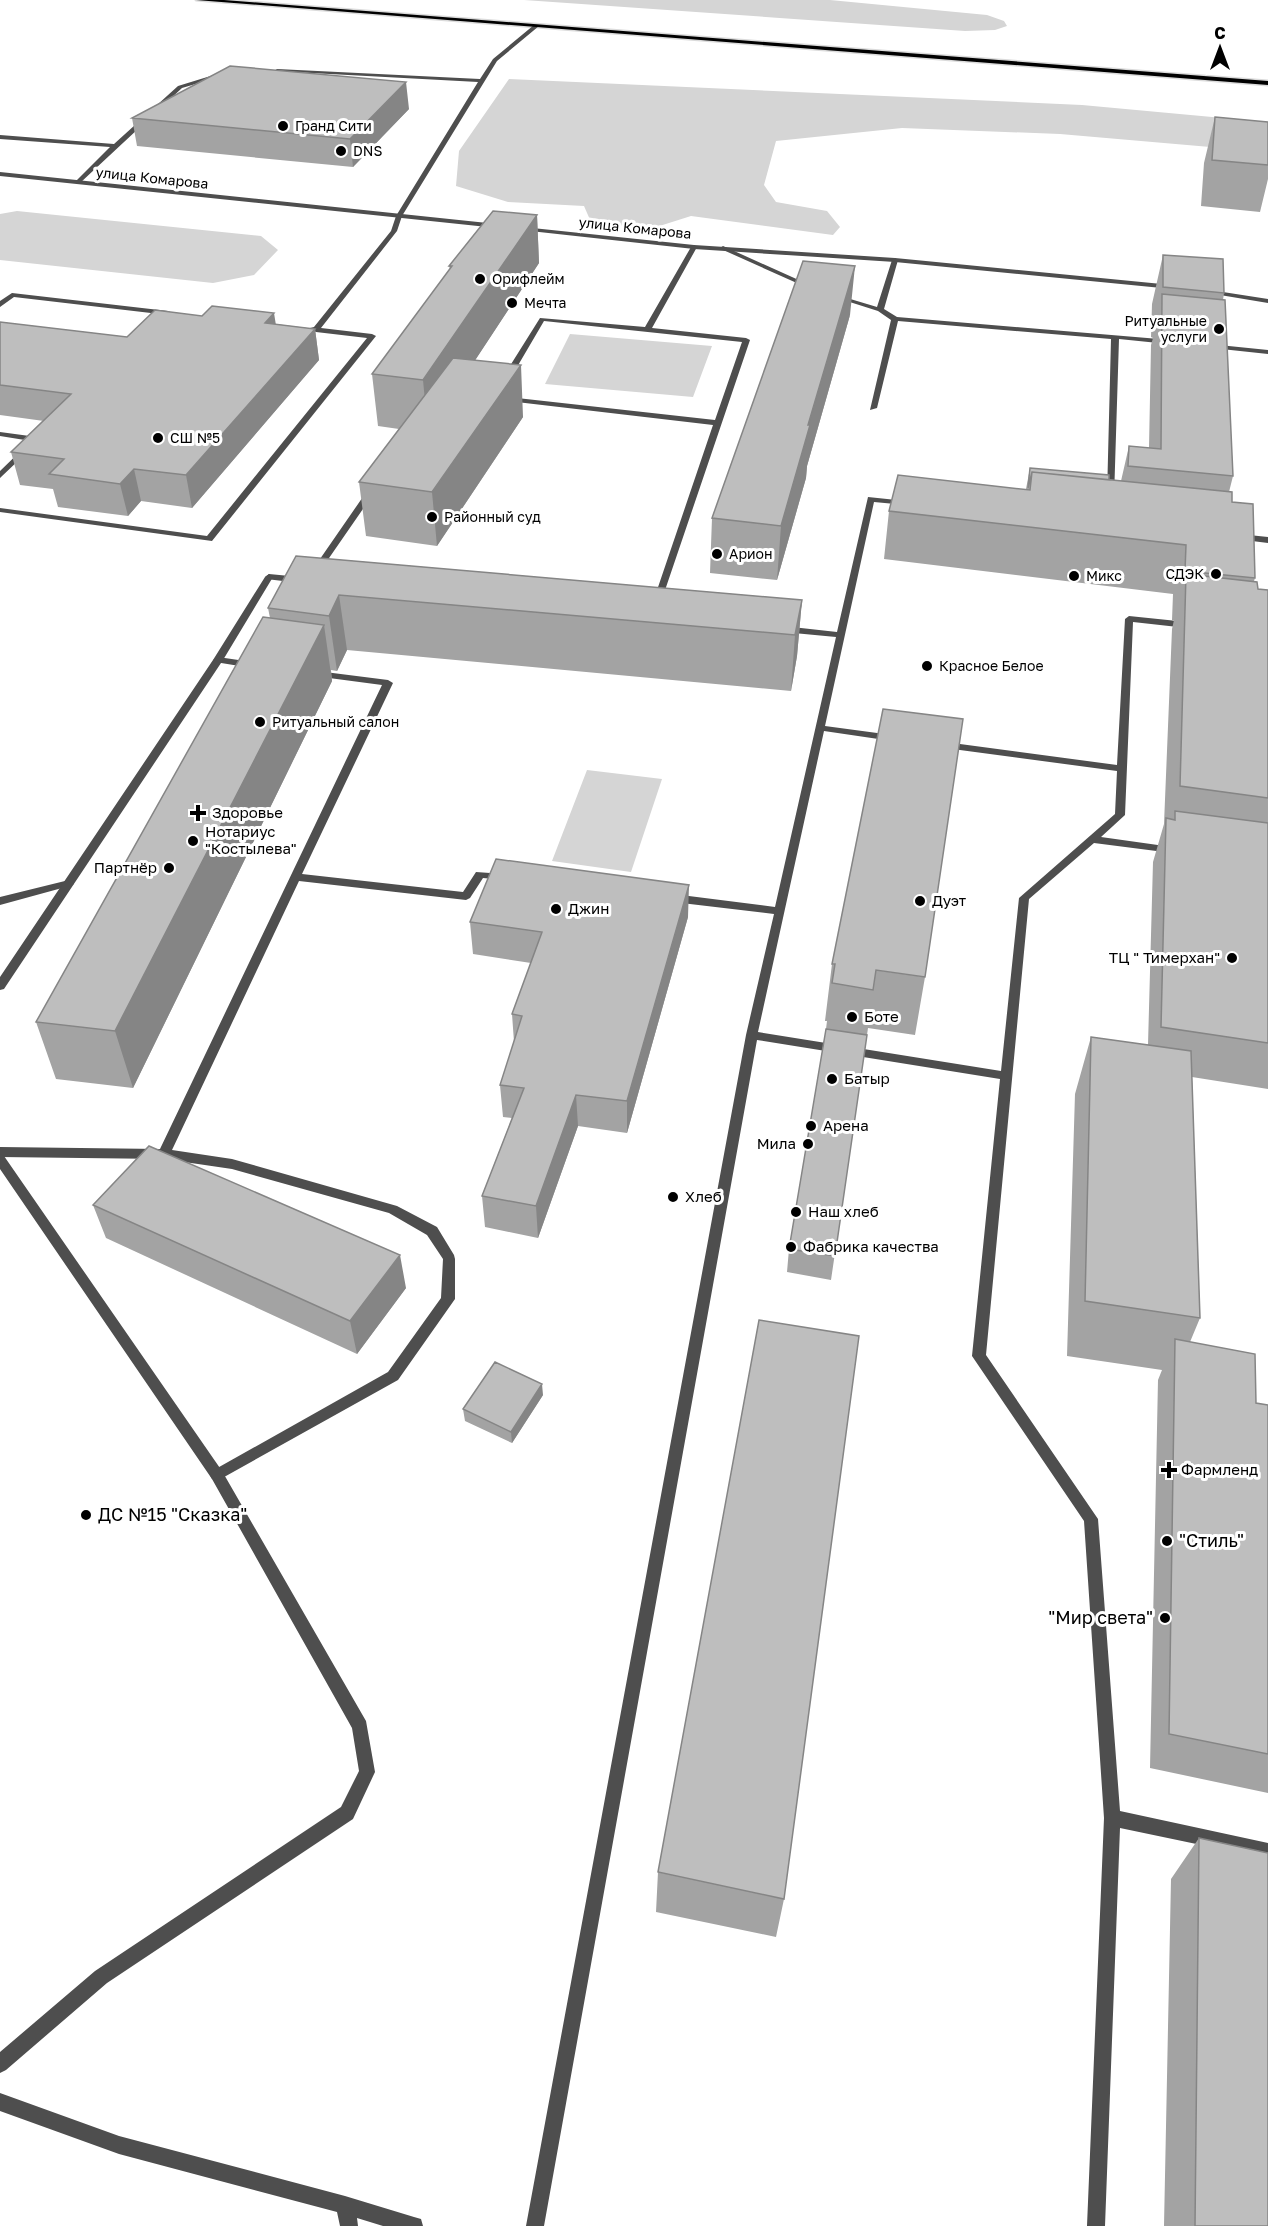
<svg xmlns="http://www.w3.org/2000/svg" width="1268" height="2226" viewBox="0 0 1268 2226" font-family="'Golos Text',sans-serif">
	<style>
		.green { fill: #d5d5d5 }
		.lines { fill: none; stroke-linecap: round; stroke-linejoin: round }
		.primary-casing { stroke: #dbdbdb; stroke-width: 3 }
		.lane { fill: #4e4e4e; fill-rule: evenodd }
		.street { fill: #4e4e4e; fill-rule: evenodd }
		.primary { fill: #000; fill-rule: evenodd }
		.wall { fill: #a3a3a3 }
		.shaded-wall { fill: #858585 }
		.building { fill: #bebebe; stroke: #858585; stroke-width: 1.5 }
		.poi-dot { fill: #000; stroke: #fff; stroke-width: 2 }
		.labels { text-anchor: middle; stroke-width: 6; stroke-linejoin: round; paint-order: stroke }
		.far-poi-label { font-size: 14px; fill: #000; stroke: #fff; text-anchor: start }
		.far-street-label { font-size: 14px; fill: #000; stroke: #fff }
		.poi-label { font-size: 15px; fill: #000; stroke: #fff; text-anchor: start }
		.near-poi-label { font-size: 18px; fill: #000; stroke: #fff; text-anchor: start }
	</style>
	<rect width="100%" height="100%" fill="#fff"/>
	<path class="green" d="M 524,0 L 830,0 L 987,15 L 1004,21 L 1007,26 L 995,30 L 965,31 Z
		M 509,79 L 1082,105 L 1223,118 L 1268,152 L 1060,134 L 902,128 L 776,141 L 764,185 L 776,202 L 827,211 L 840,227 L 833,235 L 691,216 L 650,229 L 591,222 L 584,206 L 508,202 L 456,186 L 459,151 Z
		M 17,211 L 261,236 L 278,250 L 254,275 L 213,283 L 0,260 L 0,214 Z
		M 570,334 L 712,346 L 693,397 L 545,384 Z
		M 587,770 L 662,779 L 631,872 L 552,861 Z"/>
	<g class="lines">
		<defs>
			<path id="primary" d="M 196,0 L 224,0 L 1268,81 L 1268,85 Z"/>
		</defs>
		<use href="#primary" class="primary-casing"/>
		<path class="lane" d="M 534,25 L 539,26 L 497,61 L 402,216 L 397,231 L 321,328 L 372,334 L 376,336 L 212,541 L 0,512 L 0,508 L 207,536 L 367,338 L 316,332 L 306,329 L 314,327 L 391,231 L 396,216 L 478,82 L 274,71 L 277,69 L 480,79 L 493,59 Z
			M 217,74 L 219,77 L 182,88 L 80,183 L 75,182 L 110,147 L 0,139 L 0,135 L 114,144 L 178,86 Z
			M 694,245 L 697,247 L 652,328 L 746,338 L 750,340 L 661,602 L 657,605 L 653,602 L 713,425 L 508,401 L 504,399 L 508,397 L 715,420 L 742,342 L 544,321 L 510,379 L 503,377 L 540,318 L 645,327 L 691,247 Z
			M 723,246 L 812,286 L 813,287 L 808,288 L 721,249 L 720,248 Z
			M 895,258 L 898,260 L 884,309 L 897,317 L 1171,340 L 1172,342 L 1168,344 L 1119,339 L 1114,498 L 1107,496 L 1111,339 L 898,321 L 877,408 L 870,410 L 891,320 L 878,311 L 834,297 L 837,295 L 877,307 L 892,260 Z
			M 12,293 L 168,311 L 172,313 L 168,315 L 14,297 L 0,307 L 0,301 Z
			M 1209,344 L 1268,350 L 1268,354 L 1212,348 L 1209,348 Z
			M 0,432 L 37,437 L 41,439 L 0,478 L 0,471 L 31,441 L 0,436 Z
			M 367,491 L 374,493 L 318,574 L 312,574 L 311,572 Z
			M 868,497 L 906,501 L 910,503 L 906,505 L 874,502 L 825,726 L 892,735 L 897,738 L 892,741 L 824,731 L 758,1032 L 1001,1071 L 1019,898 L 1115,814 L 1117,771 L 945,748 L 940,745 L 945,742 L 1117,765 L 1125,619 L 1129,616 L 1187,622 L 1191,625 L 1187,628 L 1133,622 L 1125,815 L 1101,837 L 1172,847 L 1177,850 L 1172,853 L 1094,843 L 1029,899 L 986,1355 L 1098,1519 L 1120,1811 L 1268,1843 L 1268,1859 L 1120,1828 L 1105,2226 L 1087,2226 L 1104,1818 L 1084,1521 L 972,1356 L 1000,1079 L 757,1040 L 544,2226 L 526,2226 L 746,1035 L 774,914 L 673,902 L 668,898 L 673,894 L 775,907 L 836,637 L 783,632 L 779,629 L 783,626 L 837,632 Z
			M 1239,534 L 1268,537 L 1268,543 L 1236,539 L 1235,537 Z
			M 269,574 L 300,577 L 304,580 L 300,583 L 266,579 L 265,577 Z
			M 218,657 L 252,662 L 257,665 L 252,668 L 215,662 L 213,660 Z
			M 317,671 L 388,680 L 393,683 L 302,874 L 463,892 L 476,872 L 504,874 L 509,877 L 504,880 L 483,878 L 470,898 L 466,900 L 299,881 L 172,1150 L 232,1159 L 397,1206 L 437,1227 L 454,1255 L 455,1259 L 455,1299 L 398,1380 L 217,1481 L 212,1479 L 210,1475 L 212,1471 L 388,1372 L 441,1298 L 443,1259 L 427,1235 L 389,1213 L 232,1169 L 164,1159 L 0,1157 L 0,1147 L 160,1149 L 382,685 L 314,676 L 314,672 Z
			M 69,880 L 74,883 L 73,885 L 0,905 L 0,897 Z"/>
		<path class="street" d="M 0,172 L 497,224 L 500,226 L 497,228 L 0,176 Z
			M 523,227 L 694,245 L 895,258 L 1172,285 L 1175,287 L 1172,289 L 895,262 L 694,249 L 521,230 L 521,228 Z
			M 1210,290 L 1268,299 L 1268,303 L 1208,293 L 1207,292 Z
			M 269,574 L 273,577 L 223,660 L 4,989 L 0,990 L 0,977 L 213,660 L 265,577 Z
			M 0,1154 L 4,1156 L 222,1471 L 366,1721 L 375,1772 L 353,1819 L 107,1983 L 6,2070 L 0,2073 L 0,2052 L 95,1971 L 341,1807 L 359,1771 L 352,1728 L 212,1479 L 0,1169 Z
			M 0,2093 L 119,2136 L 345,2196 L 414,2217 L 421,2219 L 423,2226 L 383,2226 L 357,2218 L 358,2226 L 340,2226 L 337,2212 L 119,2154 L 0,2111 Z"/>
		<use href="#primary" class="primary"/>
	</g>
	<path class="wall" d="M 409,109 L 353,167 L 137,146 L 132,118 Z
		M 1215,117 L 1268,122 L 1268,179 L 1260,212 L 1201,206 L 1204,163 Z
		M 537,215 L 539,263 L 475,360 L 523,417 L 437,546 L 366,536 L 359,482 L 399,429 L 378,426 L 372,374 L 450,269 L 449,266 Z
		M 1163,255 L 1224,293 L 1223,300 L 1233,476 L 1229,492 L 1255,578 L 1254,581 L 1258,589 L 1268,590 L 1268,1089 L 1192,1077 L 1200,1318 L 1190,1342 L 1256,1403 L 1268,1405 L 1268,1793 L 1150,1768 L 1158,1380 L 1162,1370 L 1067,1356 L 1075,1094 L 1091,1037 L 1148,1045 L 1153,862 L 1164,824 L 1172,629 L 1174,620 L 1172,620 L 1173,594 L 884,559 L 889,511 L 1026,489 L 1030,468 L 1121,481 L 1129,446 L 1149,448 L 1151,345 L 1153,338 L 1151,337 L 1152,304 Z
		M 850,315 L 807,466 L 806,478 L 777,580 L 710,573 L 712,518 Z
		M 0,322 L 127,337 L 276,324 L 315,329 L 319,360 L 192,508 L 141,501 L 128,516 L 58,507 L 53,489 L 20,485 L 11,452 L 44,421 L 0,415 Z
		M 296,556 L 802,600 L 797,656 L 791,691 L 347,650 L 337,671 L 331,670 L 332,681 L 133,1088 L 56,1079 L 36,1022 L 270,618 L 268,608 Z
		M 688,917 L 627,1133 L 578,1126 L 538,1238 L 485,1227 L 482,1196 L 512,1118 L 503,1117 L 500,1085 L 514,1042 L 512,1014 L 531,963 L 473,954 L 470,922 Z
		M 832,964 L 925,977 L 915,1035 L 868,1028 L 831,1280 L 787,1272 L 789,1249 L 826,1029 L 827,1021 L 825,1021 Z
		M 93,1205 L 406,1288 L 357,1354 L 106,1238 Z
		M 543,1395 L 512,1443 L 465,1421 L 463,1409 Z
		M 1199,1838 L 1268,2226 L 1164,2226 L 1171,1879 Z
		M 658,1872 L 784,1899 L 776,1937 L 656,1912 Z"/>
	<path class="shaded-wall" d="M 406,82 L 409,109 L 353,167 L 350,139 Z
		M 537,215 L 539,263 L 428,432 L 423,380 Z
		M 855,266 L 850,315 L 807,466 L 806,478 L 777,580 L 781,526 L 808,425 Z
		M 274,313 L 279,344 L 265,323 Z
		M 315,329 L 319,360 L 192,508 L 186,475 Z
		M 521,365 L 523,417 L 437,546 L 432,492 Z
		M 134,469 L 141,501 L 128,516 L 120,484 Z
		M 339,595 L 347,650 L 337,671 L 329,616 Z
		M 802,600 L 797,656 L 791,691 L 795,635 Z
		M 324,625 L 332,681 L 133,1088 L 115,1031 Z
		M 689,885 L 688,917 L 627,1133 L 627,1101 Z
		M 576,1095 L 578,1126 L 538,1238 L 536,1206 Z
		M 400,1255 L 406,1288 L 357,1354 L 350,1321 Z
		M 542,1384 L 543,1395 L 512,1443 L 511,1432 Z"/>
	<path class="building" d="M 230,66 L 406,82 L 350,139 L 132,118 Z
		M 1215,117 L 1268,122 L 1268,165 L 1212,160 Z
		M 493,211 L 537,215 L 423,380 L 372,374 L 452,266 L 449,266 Z
		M 1163,255 L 1223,259 L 1224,293 L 1163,287 Z
		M 803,261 L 855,266 L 808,425 L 810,425 L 781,526 L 712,518 Z
		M 1162,294 L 1225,300 L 1233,476 L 1128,466 L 1129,446 L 1161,449 Z
		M 212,306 L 274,313 L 265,323 L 315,329 L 186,475 L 134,469 L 120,484 L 49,474 L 64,459 L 11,452 L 71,394 L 0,385 L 0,322 L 127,337 L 155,310 L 202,316 Z
		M 453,358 L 521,365 L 432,492 L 359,482 Z
		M 1030,468 L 1109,475 L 1109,480 L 1032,472 L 1028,488 Z
		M 1032,472 L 1232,492 L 1232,502 L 1253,504 L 1255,578 L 1185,571 L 1186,545 L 889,511 L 898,475 L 1030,490 Z
		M 296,556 L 802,600 L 795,635 L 339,595 L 329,616 L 268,608 Z
		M 1186,574 L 1257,582 L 1258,589 L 1268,590 L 1268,798 L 1180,786 Z
		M 263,617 L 324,625 L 115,1031 L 36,1022 Z
		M 883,709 L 963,719 L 925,977 L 876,970 L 873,990 L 832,983 L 835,964 L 832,964 Z
		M 1175,811 L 1268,823 L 1268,1043 L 1161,1027 L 1166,818 L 1175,820 Z
		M 496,859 L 689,885 L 627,1101 L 576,1095 L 536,1206 L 482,1196 L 524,1088 L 500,1085 L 522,1016 L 512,1014 L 542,932 L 470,922 Z
		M 826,1029 L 867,1035 L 835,1256 L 789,1249 Z
		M 1091,1037 L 1191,1051 L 1200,1318 L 1085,1301 Z
		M 149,1146 L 400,1255 L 350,1321 L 93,1205 Z
		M 759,1320 L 859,1336 L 784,1899 L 658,1872 Z
		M 1175,1339 L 1255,1354 L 1256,1403 L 1268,1405 L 1268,1754 L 1169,1734 Z
		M 495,1362 L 542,1384 L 511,1432 L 463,1409 Z
		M 1199,1838 L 1268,1853 L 1268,2226 L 1195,2226 Z"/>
	<g class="poi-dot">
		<circle cx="283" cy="126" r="6"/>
		<circle cx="341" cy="151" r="6"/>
		<circle cx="480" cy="279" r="6"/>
		<circle cx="512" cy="303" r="6"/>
		<circle cx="1219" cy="329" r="6"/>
		<circle cx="158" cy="438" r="6"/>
		<circle cx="432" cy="517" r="6"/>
		<circle cx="717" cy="554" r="6"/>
		<circle cx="1216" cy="574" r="6"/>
		<circle cx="1074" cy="576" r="6"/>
		<circle cx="927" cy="666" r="6"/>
		<circle cx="260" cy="722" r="6"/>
		<path d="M195 804h6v6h6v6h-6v6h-6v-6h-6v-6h6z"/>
		<circle cx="193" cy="841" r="6"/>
		<circle cx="169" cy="868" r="6"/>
		<circle cx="920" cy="901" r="6"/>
		<circle cx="556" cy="909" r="6"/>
		<circle cx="1232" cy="958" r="6"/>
		<circle cx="852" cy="1017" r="6"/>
		<circle cx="832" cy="1079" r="6"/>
		<circle cx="811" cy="1126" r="6"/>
		<circle cx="808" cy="1144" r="6"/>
		<circle cx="673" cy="1197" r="6"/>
		<circle cx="796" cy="1212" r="6"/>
		<circle cx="791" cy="1247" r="6"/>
		<path d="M1166 1461h6v6h6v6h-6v6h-6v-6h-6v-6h6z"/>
		<circle cx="86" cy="1515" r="6"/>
		<circle cx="1167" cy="1541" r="6"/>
		<circle cx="1165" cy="1618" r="6"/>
	</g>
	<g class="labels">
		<g class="far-poi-label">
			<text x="295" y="131">Гранд Сити</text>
			<text x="353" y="156">DNS</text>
			<text x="492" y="284">Орифлейм</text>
			<text x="524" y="308">Мечта</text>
			<text x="1207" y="326" text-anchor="end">Ритуальные<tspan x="1207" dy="16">услуги</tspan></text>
			<text x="170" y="443">СШ №5</text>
			<text x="444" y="522">Районный суд</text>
			<text x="729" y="559">Арион</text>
			<text x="1204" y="579" text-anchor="end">СДЭК</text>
			<text x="1086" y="581">Микс</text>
			<text x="939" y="671">Красное Белое</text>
			<text x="272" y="727">Ритуальный салон</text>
		</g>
		<g class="far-street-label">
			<text transform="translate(152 178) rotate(6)" y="5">улица Комарова</text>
			<text transform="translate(635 228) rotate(6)" y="5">улица Комарова</text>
		</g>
		<g class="poi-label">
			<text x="212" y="818">Здоровье</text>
			<text x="205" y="837">Нотариус<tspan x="205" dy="17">"Костылева"</tspan></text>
			<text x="157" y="873" text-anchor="end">Партнёр</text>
			<text x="932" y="906">Дуэт</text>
			<text x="568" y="914">Джин</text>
			<text x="1220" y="963" text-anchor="end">ТЦ " Тимерхан"</text>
			<text x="864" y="1022">Боте</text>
			<text x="844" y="1084">Батыр</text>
			<text x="823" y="1131">Арена</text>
			<text x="796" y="1149" text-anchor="end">Мила</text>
			<text x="685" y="1202">Хлеб</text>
			<text x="808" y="1217">Наш хлеб</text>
			<text x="803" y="1252">Фабрика качества</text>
			<text x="1181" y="1475">Фармленд</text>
		</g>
		<g class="near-poi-label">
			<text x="98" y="1521">ДС №15 "Сказка"</text>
			<text x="1179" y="1547">"Стиль"</text>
			<text x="1153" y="1624" text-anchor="end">"Мир света"</text>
		</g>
	</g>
	<g transform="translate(1220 48)" stroke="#ffffff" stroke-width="4.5" paint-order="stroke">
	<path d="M0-4.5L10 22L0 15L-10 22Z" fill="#000000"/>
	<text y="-9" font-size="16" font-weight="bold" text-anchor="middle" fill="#000000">С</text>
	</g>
</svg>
